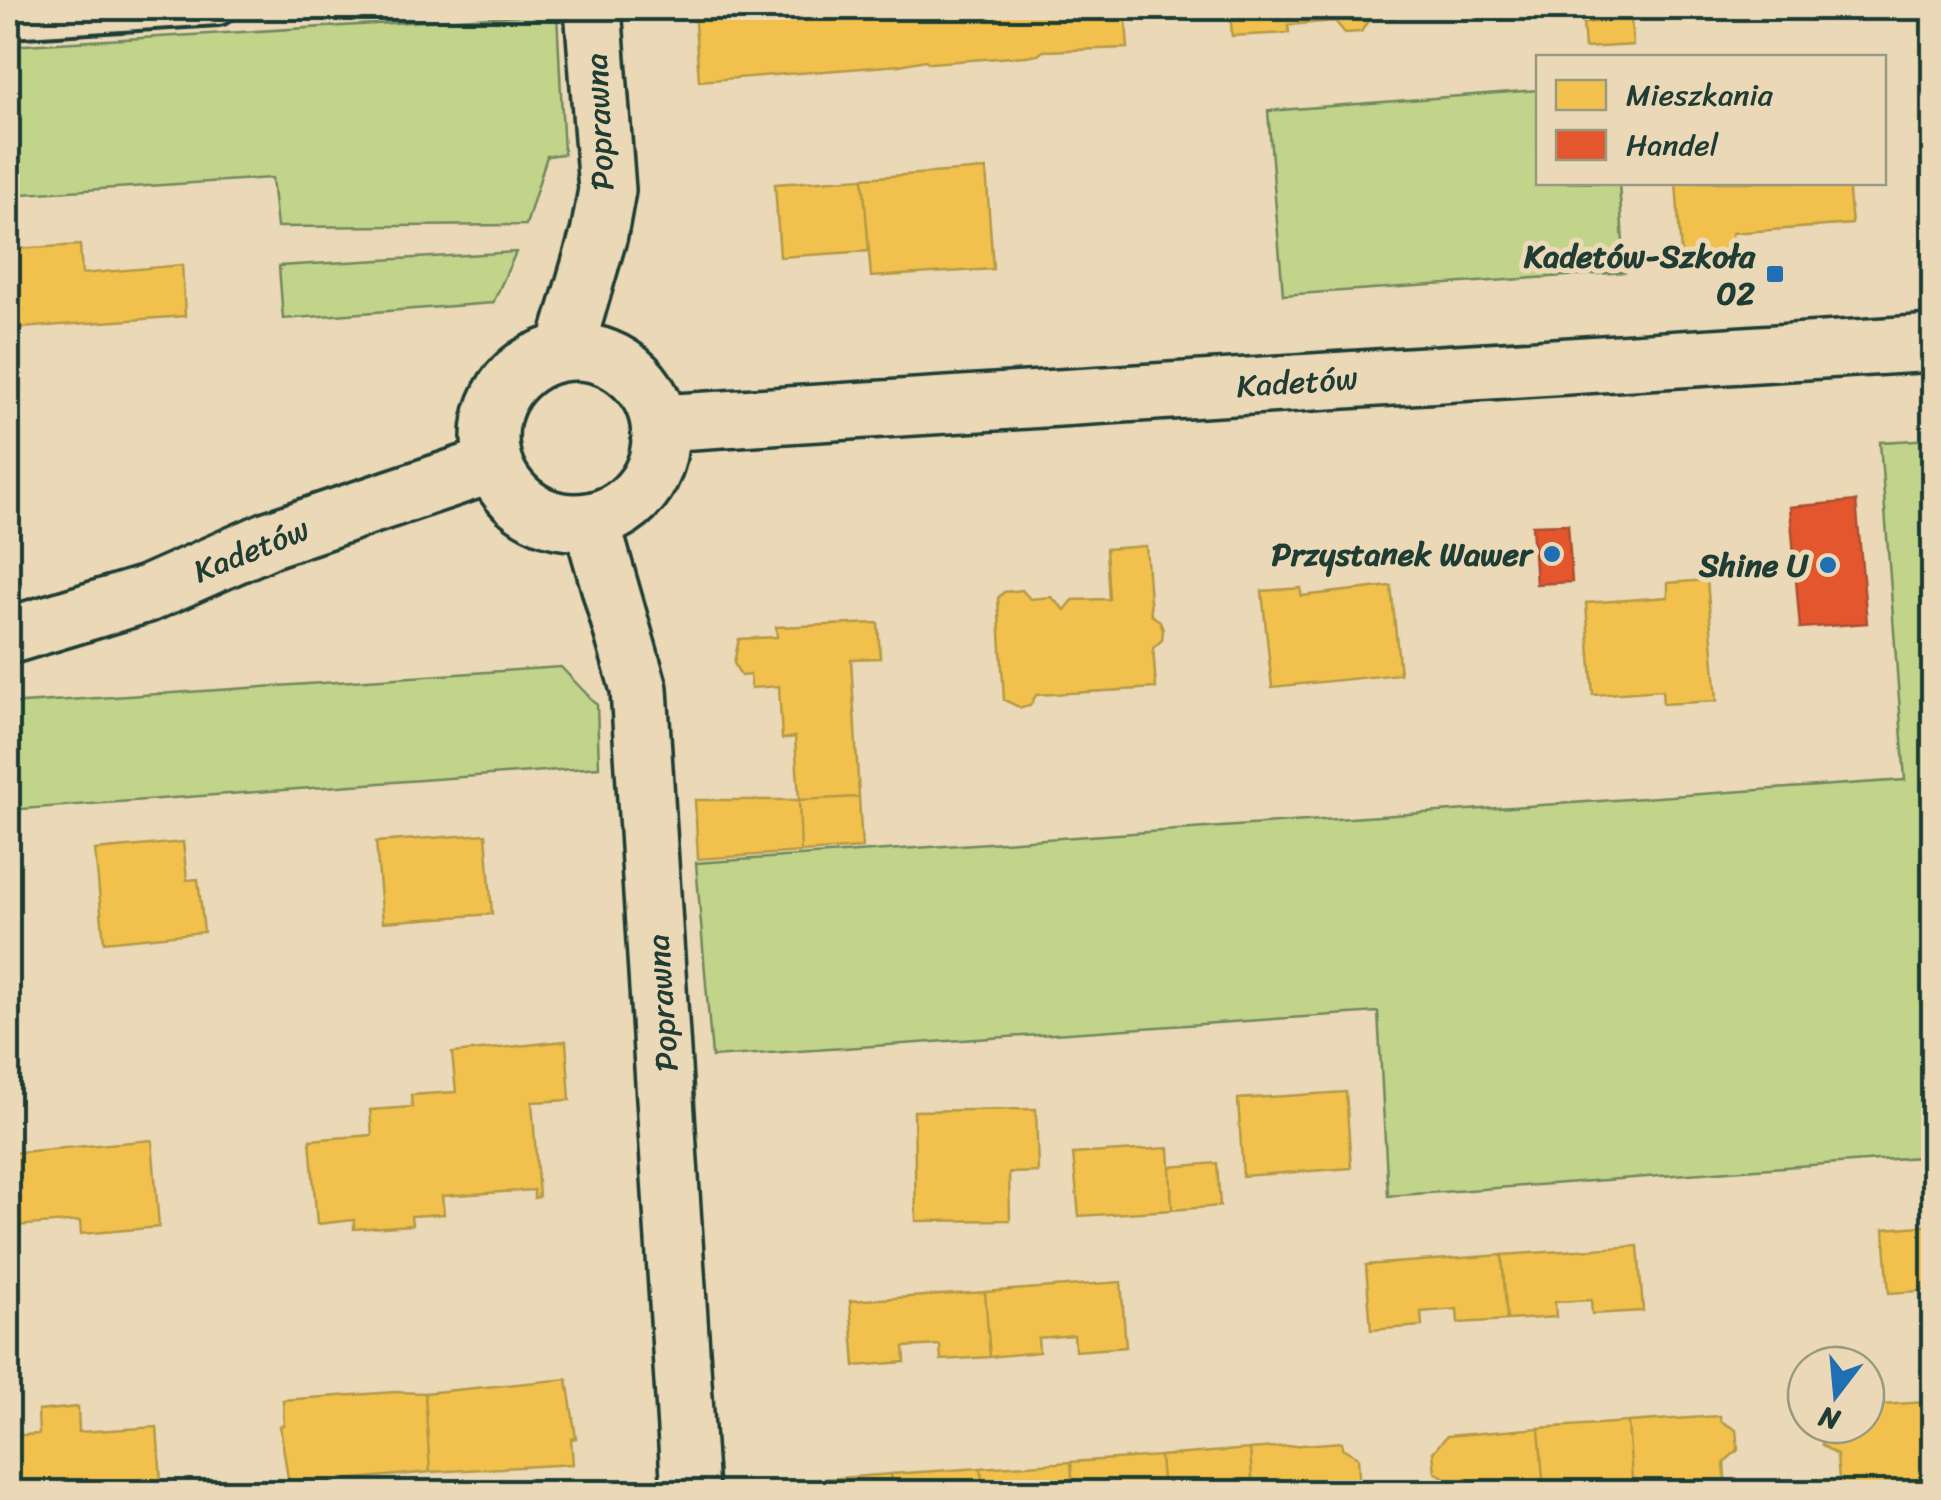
<svg xmlns="http://www.w3.org/2000/svg" width="1941" height="1500" viewBox="0 0 1941 1500" font-family="Sriracha,sans-serif">
	<style>
		.green { fill: #c1d489; stroke: #70885e; stroke-width: 2.5 }
		.homes { fill: #f2c14e; stroke: #b39946; stroke-width: 2.5 }
		.shops { fill: #e4572e; stroke: #a94f30; stroke-width: 2.5 }
		.lines { fill: none; stroke-linecap: round; stroke-linejoin: round }
		.service-casing { stroke: #1f3d34; stroke-width: 40 }
		.minor-casing { stroke: #1f3d34; stroke-width: 62 }
		.tertiary-casing { stroke: #1f3d34; stroke-width: 62 }
		.service { stroke: #ebd8b6; stroke-width: 32 }
		.minor { stroke: #ebd8b6; stroke-width: 55 }
		.tertiary { stroke: #ebd8b6; stroke-width: 55 }
		.poi-dot { fill: #1f6fb2; stroke: #ebd8b6; stroke-width: 4 }
		.labels { text-anchor: middle; stroke-width: 10; stroke-linejoin: round; paint-order: stroke }
		.street-label { font-size: 32px; fill: #1f3d34; stroke: #ebd8b6 }
		.poi-label { font-size: 32px; font-weight: bold; fill: #1f3d34; stroke: #ebd8b6; text-anchor: end }
	</style>
	<rect width="100%" height="100%" fill="#ebd8b6"/>
	<filter id="ink" filterUnits="userSpaceOnUse"><feTurbulence type="fractalNoise" baseFrequency=".01" numOctaves="2"/><feDisplacementMap in="SourceGraphic" scale="20" xChannelSelector="R" yChannelSelector="G"/><feConvolveMatrix kernelMatrix="1 2 1 2 8 2 1 2 1" color-interpolation-filters="sRGB"/></filter>
	<g filter="url(#ink)">
		<path class="green" d="M 557,13 L 564,154 L 547,156 L 526,225 L 277,227 L 272,178 L 8,195 L 8,46 Z
			M 1538,90 L 1538,182 L 1619,183 L 1625,272 L 1283,295 L 1268,111 Z
			M 516,252 L 493,303 L 283,319 L 279,266 Z
			M 1933,439 L 1933,1156 L 1388,1196 L 1378,1012 L 712,1057 L 696,863 L 1905,780 L 1880,442 Z
			M 561,667 L 597,705 L 599,767 L 8,810 L 8,704 Z"/>
		<path class="homes" d="M 694,8 L 1125,8 L 1128,48 L 1043,51 L 1038,55 L 930,63 L 925,60 L 900,65 L 699,81 Z
			M 1230,8 L 1393,8 L 1394,18 L 1369,19 L 1361,32 L 1345,33 L 1335,21 L 1288,25 L 1289,33 L 1232,36 Z
			M 1631,19 L 1633,45 L 1585,48 L 1583,23 Z
			M 986,169 L 993,269 L 871,277 L 863,178 Z
			M 863,178 L 869,251 L 780,257 L 775,184 Z
			M 1676,182 L 1848,182 L 1852,224 L 1732,233 L 1734,265 L 1682,269 Z
			M 80,245 L 82,274 L 182,265 L 185,316 L 20,328 L 18,307 L 8,311 L 8,278 L 16,278 L 14,249 Z
			M 1146,546 L 1151,615 L 1160,621 L 1163,630 L 1162,640 L 1153,648 L 1156,688 L 1036,695 L 1030,706 L 1021,708 L 1004,700 L 998,598 L 1004,592 L 1022,590 L 1030,599 L 1051,597 L 1065,610 L 1073,600 L 1109,599 L 1106,549 Z
			M 1707,580 L 1717,701 L 1663,704 L 1662,690 L 1593,695 L 1586,603 L 1668,597 L 1668,583 Z
			M 1391,586 L 1400,674 L 1272,687 L 1262,591 L 1301,588 L 1301,596 Z
			M 878,623 L 880,658 L 851,659 L 859,797 L 799,800 L 795,737 L 782,739 L 779,686 L 751,688 L 750,675 L 741,676 L 734,663 L 739,639 L 777,637 L 776,627 Z
			M 859,797 L 862,848 L 801,852 L 799,800 Z
			M 695,800 L 799,800 L 801,852 L 698,859 Z
			M 486,834 L 492,914 L 383,922 L 376,842 Z
			M 183,842 L 187,880 L 198,879 L 204,932 L 104,942 L 95,850 Z
			M 566,1041 L 570,1100 L 532,1102 L 539,1197 L 534,1198 L 534,1190 L 442,1196 L 444,1214 L 411,1216 L 412,1225 L 354,1229 L 354,1220 L 317,1224 L 310,1140 L 372,1135 L 370,1110 L 412,1107 L 411,1095 L 456,1092 L 452,1053 Z
			M 1346,1092 L 1351,1168 L 1243,1176 L 1238,1099 Z
			M 1036,1109 L 1038,1172 L 1009,1173 L 1010,1220 L 916,1221 L 914,1111 Z
			M 152,1140 L 159,1227 L 81,1234 L 80,1221 L 15,1226 L 10,1153 Z
			M 1169,1148 L 1172,1210 L 1079,1216 L 1073,1154 Z
			M 1217,1163 L 1220,1206 L 1172,1210 L 1170,1167 Z
			M 1934,1225 L 1934,1290 L 1889,1293 L 1884,1229 Z
			M 1638,1246 L 1643,1311 L 1592,1314 L 1591,1300 L 1555,1302 L 1556,1317 L 1507,1320 L 1502,1255 Z
			M 1502,1255 L 1507,1320 L 1458,1323 L 1457,1309 L 1421,1312 L 1422,1326 L 1371,1330 L 1366,1265 Z
			M 1121,1282 L 1126,1347 L 1075,1351 L 1074,1335 L 1038,1338 L 1039,1352 L 990,1357 L 985,1292 Z
			M 985,1292 L 990,1357 L 941,1360 L 940,1345 L 904,1347 L 905,1362 L 855,1366 L 850,1301 Z
			M 567,1379 L 576,1438 L 571,1439 L 573,1464 L 430,1472 L 425,1393 Z
			M 395,1392 L 425,1393 L 430,1472 L 289,1485 L 280,1426 L 284,1425 L 283,1400 Z
			M 1934,1401 L 1934,1486 L 1932,1486 L 1926,1402 Z
			M 1926,1402 L 1932,1486 L 1840,1492 L 1837,1455 L 1822,1445 L 1820,1426 L 1866,1425 L 1866,1406 Z
			M 78,1407 L 79,1432 L 157,1427 L 161,1481 L 8,1492 L 8,1436 L 39,1434 L 38,1411 Z
			M 1720,1416 L 1721,1421 L 1736,1430 L 1738,1450 L 1724,1462 L 1726,1492 L 1633,1492 L 1628,1422 Z
			M 1628,1422 L 1633,1492 L 1544,1492 L 1539,1428 Z
			M 1539,1428 L 1544,1492 L 1451,1492 L 1450,1481 L 1435,1472 L 1433,1452 L 1447,1436 Z
			M 1342,1442 L 1342,1448 L 1358,1457 L 1359,1477 L 1345,1492 L 1253,1492 L 1250,1449 Z
			M 1250,1449 L 1253,1492 L 1163,1492 L 1160,1456 Z
			M 1160,1456 L 1163,1492 L 1073,1492 L 1071,1462 Z
			M 1071,1462 L 1073,1492 L 983,1492 L 981,1468 Z
			M 981,1468 L 983,1492 L 893,1492 L 891,1474 Z
			M 891,1474 L 893,1492 L 793,1492 L 800,1481 Z"/>
		<path class="shops" d="M 1856,501 L 1867,623 L 1800,628 L 1790,507 Z
			M 1568,524 L 1572,582 L 1536,584 L 1532,525 Z"/>
		<g class="lines">
			<defs>
				<path id="service" d="M 8,21 L 218,8"/>
				<path id="minor" d="M 565,351 L 599,234 L 607,190 L 593,8
					M 591,521 L 639,689 L 690,1492"/>
				<path id="tertiary" d="M490 437a85 85 0 1 1 170 0a85 85 0 1 1-170 0Z
					M 660,423 L 1934,343
					M 8,636 L 147,594 L 271,539 L 494,464"/>
			</defs>
			<use href="#service" class="service-casing"/>
			<use href="#minor" class="minor-casing"/>
			<use href="#tertiary" class="tertiary-casing"/>
			<use href="#service" class="service"/>
			<use href="#minor" class="minor"/>
			<use href="#tertiary" class="tertiary"/>
		</g>
	</g>
	<g class="poi-dot">
		<rect x="1765" y="264" width="20" height="20" rx="5"/>
		<circle cx="1552" cy="554" r="10"/>
		<circle cx="1828" cy="565" r="10"/>
	</g>
	<g class="labels">
		<g class="street-label">
			<text transform="translate(599 122) rotate(-93)" y="11">Poprawna</text>
			<text transform="translate(1297 382) rotate(-4)" y="11">Kadetów</text>
			<text transform="translate(251 550) rotate(-22)" y="11">Kadetów</text>
			<text transform="translate(662 1003) rotate(-94)" y="11">Poprawna</text>
		</g>
		<g class="poi-label">
			<text x="1755" y="267">Kadetów-Szkoła<tspan x="1755" dy="37">02</tspan></text>
			<text x="1532" y="565">Przystanek Wawer</text>
			<text x="1808" y="576">Shine U</text>
		</g>
	</g>
	<rect width="1941" height="1500" fill="none" stroke="#ebd8b6" stroke-width="40"/>
	<rect x="20" y="20" width="1901" height="1460" fill="none" stroke="#1f3d34" stroke-width="4" filter="url(#ink)"/>
	<rect x="1536" y="55" width="350" height="130" fill="#ebd8b6" stroke="#999a82" stroke-width="2.5"/>
	<rect x="1556" y="80" width="50" height="30" fill="#f2c14e" stroke="#999a82" stroke-width="2.5"/>
	<text x="1626" y="105" font-size="30" fill="#1f3d34">Mieszkania</text>
	<rect x="1556" y="130" width="50" height="30" fill="#e4572e" stroke="#999a82" stroke-width="2.5"/>
	<text x="1626" y="155" font-size="30" fill="#1f3d34">Handel</text>
	<g transform="translate(1836 1395) rotate(196)"><circle r="48" fill="#ebd8b6" stroke="#999a82" stroke-width="2.5"/>
	<path d="M0-8L18 38L0 25L-18 38Z" fill="#1f6fb2"/>
	<text y="-15" font-size="28" font-weight="bold" text-anchor="middle" fill="#1f3d34">N</text>
	</g>
</svg>
